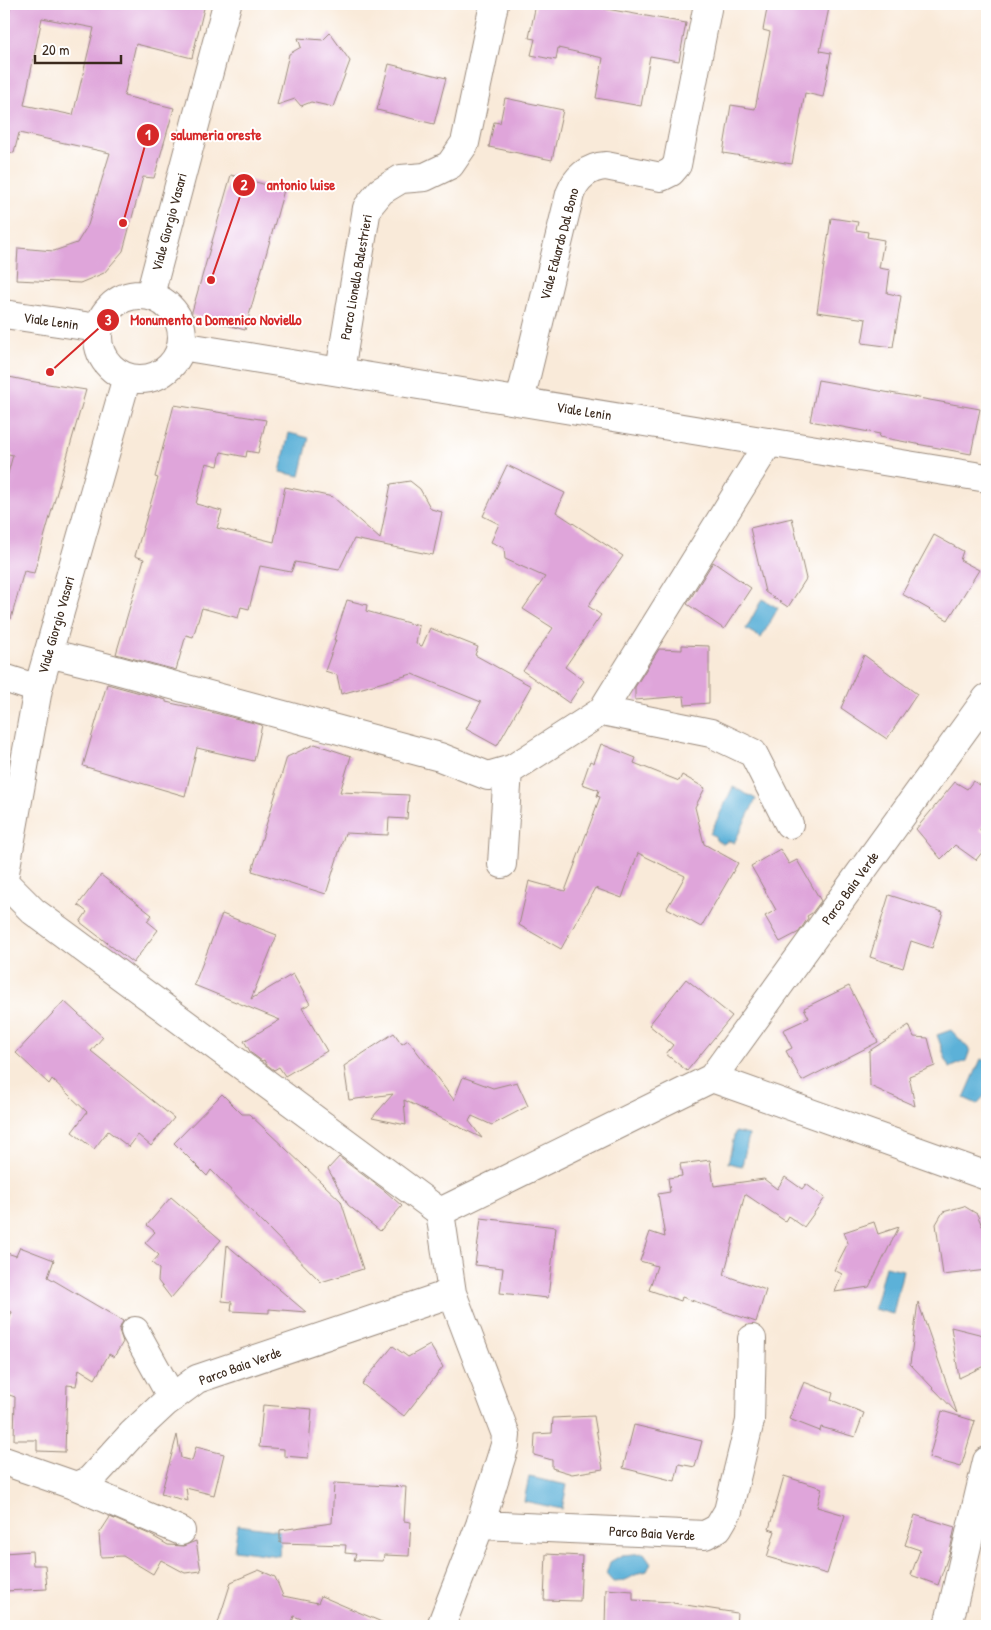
<svg xmlns="http://www.w3.org/2000/svg" width="991" height="1630" viewBox="0 0 991 1630" font-family="'Patrick Hand',sans-serif">
	<style>
		.water { fill: #5cb1d8; stroke: #4c6e7b }
		.building { fill: #dfa5da; fill-rule: evenodd }
		.lines { fill: none; stroke-linecap: round; stroke-linejoin: round }
		.street-casing { stroke: #9a8a7c; stroke-width: 30 }
		.street { stroke: #fff; stroke-width: 28 }
		.labels { text-anchor: middle; stroke-width: 4; stroke-linejoin: round; paint-order: stroke }
		.street-label { font-size: 14px; fill: #3b2a1e; stroke: #fff }
		.leader { fill: none; stroke: #d62828; stroke-width: 2 }
		.callout-dot { fill: #d62828; stroke: #fff; stroke-width: 2 }
		.mark-label { font-size: 15px; text-anchor: middle; font-weight: bold; fill: #fff }
		.callout-label { font-size: 15px; text-anchor: middle; font-weight: bold; fill: #d62828; stroke: #fff; stroke-width: 4; stroke-linejoin: round; paint-order: stroke }
	</style>
	<rect width="100%" height="100%" fill="#fff"/>
	<filter id="ink" filterUnits="userSpaceOnUse"><feTurbulence type="fractalNoise" baseFrequency=".02" numOctaves="2"/><feDisplacementMap in="SourceGraphic" scale="10" xChannelSelector="R" yChannelSelector="G"/><feConvolveMatrix kernelMatrix="1 2 1 2 8 2 1 2 1" color-interpolation-filters="sRGB"/></filter>
	<filter id="wash" filterUnits="userSpaceOnUse"><feTurbulence type="fractalNoise" baseFrequency=".0096" numOctaves="4" result="noise"/><feDisplacementMap in="SourceGraphic" scale="20" xChannelSelector="R" yChannelSelector="G"/><feGaussianBlur stdDeviation="1.12" result="paint"/><feColorMatrix in="noise" values="0 0 0 0 0 0 0 0 0 0 0 0 0 0 0 0 0 1.4 0 .05"/><feComposite in="paint" operator="in"/></filter>
	<g filter="url(#wash)">
		<rect width="100%" height="100%" fill="#f9ead9"/>
		<path class="water" d="M 289,433 L 309,438 L 300,476 L 280,472 Z
			M 762,599 L 778,608 L 761,638 L 746,629 Z
			M 733,787 L 756,799 L 734,843 L 728,841 L 723,844 L 716,840 L 715,836 L 710,834 Z
			M 951,1030 L 970,1050 L 966,1061 L 949,1068 L 937,1035 Z
			M 981,1059 L 987,1061 L 987,1093 L 977,1104 L 964,1098 Z
			M 735,1132 L 749,1135 L 742,1166 L 728,1163 Z
			M 885,1266 L 903,1270 L 893,1314 L 874,1309 Z
			M 529,1477 L 567,1485 L 562,1509 L 524,1501 Z
			M 238,1525 L 282,1531 L 279,1556 L 234,1550 Z
			M 644,1553 L 651,1563 L 647,1571 C 631,1574 630,1582 613,1582 L 606,1574 L 610,1562 L 622,1555 Z"/>
		<g id="blocks">
			<path class="building" d="M 11,4 L 205,4 L 192,58 L 136,44 L 124,96 L 174,108 L 154,178 L 143,177 L 123,251 L 104,273 L 80,283 L 16,280 L 18,248 L 54,251 L 77,243 L 88,225 L 110,153 L 19,133 L 14,153 L 4,152 L 4,40 ZM 42,18 L 94,28 L 73,115 L 24,105 Z
				M 536,4 L 602,4 L 601,8 L 686,23 L 679,61 L 650,56 L 641,106 L 596,98 L 603,58 L 558,48 L 556,60 L 531,55 L 535,39 L 529,38 Z
				M 768,4 L 804,4 L 829,8 L 820,51 L 831,53 L 823,97 L 805,93 L 792,164 L 723,153 L 731,105 L 755,109 L 770,32 L 763,30 Z
				M 330,33 L 350,61 L 333,107 L 311,102 L 301,106 L 295,99 L 277,105 L 289,54 L 301,47 L 298,38 L 323,40 Z
				M 389,64 L 446,78 L 434,124 L 377,110 Z
				M 505,98 L 563,110 L 552,160 L 489,147 L 494,122 L 500,123 Z
				M 231,175 L 284,190 L 245,330 L 191,315 Z
				M 831,218 L 858,222 L 856,230 L 868,232 L 867,237 L 884,240 L 879,268 L 890,270 L 887,293 L 901,296 L 893,347 L 862,343 L 866,319 L 817,312 Z
				M 4,376 L 29,381 L 86,390 L 34,573 L 24,571 L 11,619 L 4,618 L 4,488 L 13,455 L 4,453 Z
				M 818,380 L 980,409 L 971,454 L 879,437 L 880,434 L 810,421 Z
				M 174,405 L 266,420 L 258,453 L 247,451 L 246,457 L 221,452 L 218,466 L 206,463 L 196,504 L 222,511 L 217,528 L 274,542 L 285,487 L 333,497 L 380,539 L 391,484 L 410,481 L 420,489 L 431,509 L 442,512 L 433,555 L 354,539 L 339,570 L 295,562 L 291,572 L 260,566 L 249,609 L 241,607 L 238,618 L 202,608 L 193,637 L 186,635 L 176,670 L 116,654 L 144,559 L 135,556 L 158,478 L 155,477 Z
				M 507,465 L 565,493 L 556,512 L 623,556 L 588,606 L 601,615 L 565,667 L 584,681 L 569,703 L 523,671 L 553,628 L 523,609 L 545,577 L 505,559 L 504,548 L 491,542 L 499,524 L 483,516 Z
				M 792,518 L 806,579 L 788,607 L 765,592 L 750,528 Z
				M 934,535 L 963,551 L 960,560 L 979,570 L 948,620 L 902,594 Z
				M 713,562 L 751,588 L 724,629 L 687,604 Z
				M 347,600 L 367,605 L 366,611 L 419,626 L 416,644 L 422,646 L 430,628 L 478,647 L 475,655 L 531,686 L 497,746 L 466,729 L 481,702 L 412,674 L 341,694 L 337,675 L 325,671 L 336,640 L 334,640 Z
				M 682,645 L 709,646 L 709,703 L 685,705 L 684,696 L 635,700 L 635,687 L 659,649 L 682,650 Z
				M 864,655 L 917,694 L 887,739 L 841,708 Z
				M 107,684 L 166,700 L 166,702 L 203,710 L 262,725 L 254,761 L 197,748 L 185,796 L 83,766 Z
				M 315,744 L 351,756 L 340,792 L 409,795 L 407,819 L 389,818 L 388,835 L 345,833 L 326,894 L 252,871 L 287,757 Z
				M 601,744 L 636,758 L 634,763 L 679,781 L 682,775 L 705,788 L 695,807 L 704,844 L 738,863 L 701,927 L 667,908 L 685,876 L 638,853 L 622,898 L 595,888 L 561,949 L 519,925 L 529,881 L 565,891 L 600,797 L 597,796 L 599,790 L 582,784 L 590,761 L 594,763 Z
				M 973,781 L 987,789 L 987,818 L 980,830 L 987,835 L 987,846 L 976,860 L 955,845 L 941,859 L 916,829 L 955,782 L 967,789 Z
				M 780,849 L 789,864 L 797,860 L 821,901 L 812,913 L 807,916 L 808,918 L 799,932 L 780,942 L 765,916 L 776,910 L 751,866 Z
				M 101,875 L 152,915 L 147,921 L 158,930 L 133,963 L 80,922 L 87,912 L 78,905 Z
				M 889,895 L 943,912 L 932,948 L 911,941 L 903,968 L 870,957 Z
				M 222,914 L 277,935 L 251,999 L 293,974 L 310,1004 L 302,1008 L 327,1051 L 285,1076 L 279,1067 L 274,1070 L 266,1064 L 264,1060 L 262,1061 L 251,1053 L 244,1041 L 280,1020 L 194,985 Z
				M 686,979 L 732,1016 L 687,1071 L 666,1054 L 673,1045 L 649,1025 Z
				M 849,986 L 878,1042 L 802,1081 L 786,1051 L 792,1048 L 783,1030 L 809,1018 L 804,1008 Z
				M 64,1001 L 103,1037 L 91,1051 L 174,1118 L 151,1146 L 138,1135 L 129,1147 L 108,1131 L 94,1149 L 72,1132 L 87,1112 L 52,1079 L 49,1084 L 16,1053 Z
				M 909,1025 L 914,1037 L 928,1038 L 935,1066 L 909,1076 L 915,1106 L 870,1086 L 869,1051 Z
				M 394,1033 L 402,1044 L 408,1040 L 454,1100 L 463,1077 L 493,1088 L 517,1082 L 528,1106 L 492,1125 L 472,1116 L 469,1121 L 482,1138 L 404,1100 L 406,1125 L 372,1118 L 393,1094 L 349,1100 L 344,1066 Z
				M 222,1094 L 242,1114 L 249,1114 L 341,1201 L 363,1269 L 321,1282 L 211,1170 L 207,1176 L 174,1143 Z
				M 339,1157 L 385,1191 L 402,1206 L 380,1231 L 348,1205 L 328,1169 Z
				M 710,1160 L 714,1186 L 764,1179 L 777,1189 L 785,1177 L 802,1189 L 806,1184 L 825,1198 L 804,1227 L 788,1216 L 785,1221 L 745,1194 L 724,1275 L 766,1290 L 756,1322 L 682,1297 L 681,1301 L 649,1290 L 657,1266 L 640,1261 L 650,1232 L 665,1237 L 658,1194 L 670,1192 L 668,1178 L 682,1176 L 680,1164 Z
				M 171,1197 L 221,1240 L 171,1298 L 158,1281 L 159,1269 L 152,1263 L 159,1255 L 145,1243 L 155,1232 L 147,1225 Z
				M 964,1206 L 977,1214 L 982,1226 L 987,1225 L 987,1270 L 943,1275 L 936,1224 L 943,1212 Z
				M 481,1218 L 556,1227 L 548,1298 L 500,1293 L 503,1268 L 475,1265 Z
				M 874,1222 L 878,1234 L 899,1227 L 869,1287 L 835,1292 L 842,1274 L 834,1270 L 848,1243 L 844,1232 Z
				M 227,1245 L 306,1312 L 269,1309 L 269,1313 L 231,1311 L 232,1302 L 222,1301 Z
				M 20,1247 L 54,1260 L 48,1277 L 123,1321 L 119,1330 L 123,1342 L 114,1357 L 109,1354 L 95,1379 L 79,1369 L 76,1386 L 67,1385 L 65,1452 L 37,1451 L 37,1440 L 14,1440 L 15,1397 L 4,1393 L 4,1332 L 12,1312 L 4,1309 L 4,1252 L 16,1256 Z
				M 918,1302 L 957,1413 L 910,1364 Z
				M 951,1327 L 987,1336 L 987,1359 L 984,1366 L 959,1378 Z
				M 430,1345 L 443,1367 L 404,1416 L 362,1384 L 393,1346 L 408,1357 Z
				M 804,1382 L 833,1393 L 831,1400 L 864,1413 L 855,1437 L 821,1427 L 820,1431 L 789,1419 Z
				M 263,1405 L 312,1409 L 308,1458 L 284,1456 L 284,1449 L 259,1447 Z
				M 942,1411 L 975,1421 L 961,1467 L 929,1458 Z
				M 594,1416 L 603,1469 L 572,1474 L 552,1468 L 552,1460 L 534,1455 L 535,1434 L 552,1433 L 553,1418 Z
				M 634,1425 L 702,1441 L 695,1467 L 679,1464 L 675,1481 L 623,1468 Z
				M 177,1435 L 181,1458 L 192,1461 L 196,1447 L 224,1454 L 214,1495 L 186,1488 L 188,1501 L 161,1494 Z
				M 784,1476 L 822,1488 L 817,1507 L 845,1515 L 827,1574 L 767,1557 L 775,1531 L 769,1529 Z
				M 334,1483 L 406,1487 L 404,1521 L 411,1522 L 409,1556 L 384,1555 L 383,1561 L 354,1560 L 356,1554 L 345,1553 L 346,1545 L 280,1543 L 280,1530 L 332,1523 Z
				M 915,1515 L 955,1527 L 950,1551 L 938,1585 L 911,1575 L 920,1550 L 905,1545 Z
				M 110,1517 L 149,1534 L 168,1545 L 183,1546 L 196,1541 L 201,1571 L 185,1573 L 161,1560 L 153,1574 L 123,1556 L 101,1557 L 99,1534 Z
				M 32,1551 L 33,1565 L 45,1565 L 47,1589 L 4,1591 L 4,1553 Z
				M 546,1554 L 582,1556 L 580,1601 L 544,1600 Z
				M 259,1570 L 275,1577 L 283,1596 L 318,1603 L 321,1596 L 391,1626 L 318,1626 L 294,1616 L 291,1626 L 217,1626 L 231,1582 Z
				M 606,1589 L 633,1591 L 633,1600 L 673,1602 L 673,1603 L 737,1613 L 736,1626 L 605,1626 Z"/>
		</g>
	</g>
	<g filter="url(#ink)">
		<use href="#blocks" fill-opacity="0" stroke="#9a8a7c" stroke-width="1"/>
		<g class="lines">
			<defs>
				<path id="street" d="M98 337a42 42 0 1 1 84 0a42 42 0 1 1-84 0Z
					M 150,295 L 227,4
					M 4,314 L 98,328
					M 181,346 L 987,478
					M 340,371 L 367,208 L 381,191 L 401,179 L 425,177 L 450,165 L 465,143 L 494,4
					M 520,401 L 570,194 C 576,178 588,167 606,166 L 661,177 L 671,172 L 677,165 L 708,4
					M 48,653 L 105,667 L 440,757 L 488,776 L 512,769 L 602,711 L 769,442
					M 4,678 L 38,689
					M 602,711 L 711,733 L 753,753 L 789,824
					M 502,864 L 508,770
					M 4,878 L 38,689 L 127,377
					M 4,882 L 33,911 L 440,1212
					M 712,1078 L 987,1176
					M 135,1331 L 172,1398
					M 4,1461 L 76,1486 L 89,1481 L 132,1434 L 165,1403 L 197,1379 L 452,1293
					M 76,1486 L 181,1531
					M 480,1525 L 705,1535 L 718,1528 L 728,1511 L 750,1421 L 752,1339
					M 441,1626 L 480,1525 L 505,1445 L 506,1435 L 452,1293 L 440,1212 L 712,1078 L 987,698
					M 948,1626 L 987,1461"/>
			</defs>
			<use href="#street" class="street-casing"/>
			<use href="#street" class="street"/>
		</g>
	</g>
	<g class="labels">
		<g class="street-label">
			<text transform="translate(169 222) rotate(-75)" y="5">Viale Giorgio Vasari</text>
			<text transform="translate(559 244) rotate(-75)" y="5">Viale Eduardo Dal Bono</text>
			<text transform="translate(356 277) rotate(-80)" y="5">Parco Lionello Balestrieri</text>
			<text transform="translate(51 321) rotate(8)" y="5">Viale Lenin</text>
			<text transform="translate(584 411) rotate(9)" y="5">Viale Lenin</text>
			<text transform="translate(56 625) rotate(-74)" y="5">Viale Giorgio Vasari</text>
			<text transform="translate(850 888) rotate(-54)" y="5">Parco Baia Verde</text>
			<text transform="translate(240 1366) rotate(-20)" y="5">Parco Baia Verde</text>
			<text transform="translate(652 1533) rotate(3)" y="5">Parco Baia Verde</text>
		</g>
	</g>
	<path class="leader" d="M123 223L148 135M211 280L244 185M50 372L108 320"/>
	<g class="callout-dot">
		<circle cx="123" cy="223" r="5"/>
		<circle cx="211" cy="280" r="5"/>
		<circle cx="50" cy="372" r="5"/>
		<circle cx="148" cy="135" r="12"/>
		<circle cx="244" cy="185" r="12"/>
		<circle cx="108" cy="320" r="12"/>
	</g>
	<g class="mark-label">
		<text x="148" y="140">1</text>
		<text x="244" y="190">2</text>
		<text x="108" y="325">3</text>
	</g>
	<g class="callout-label">
		<text x="216" y="140">salumeria oreste</text>
		<text x="301" y="190">antonio luise</text>
		<text x="216" y="325">Monumento a Domenico Noviello</text>
	</g>
	<rect width="991" height="1630" fill="none" stroke="#fff" stroke-width="20"/>
	<path d="M35 55v8h86v-8" fill="none" stroke="#3b2a1e" stroke-width="2.5"/>
	<text x="42" y="55" font-size="15" fill="#3b2a1e" stroke="#ffffff" stroke-width="4" paint-order="stroke">20 m</text>
</svg>
